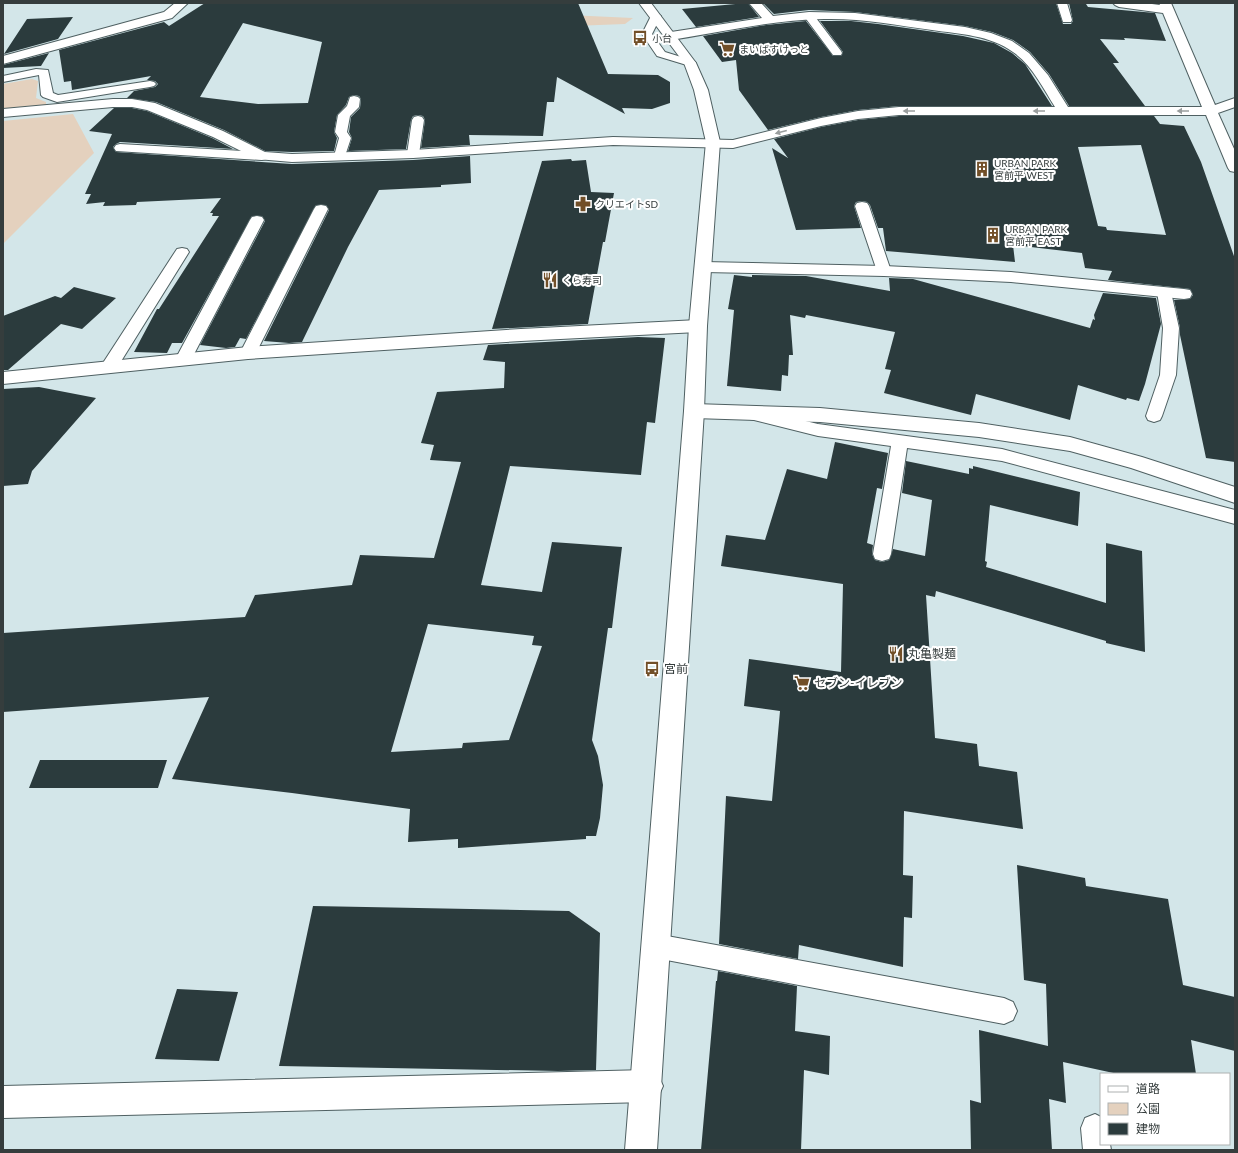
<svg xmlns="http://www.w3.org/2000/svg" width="1238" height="1153" viewBox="0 0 1238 1153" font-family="Lato,'Noto Sans JP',sans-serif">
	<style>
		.green { fill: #e4d1be }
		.building { fill: #2b3b3d; fill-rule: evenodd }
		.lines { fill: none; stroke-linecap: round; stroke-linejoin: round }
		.service-casing { stroke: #4f6062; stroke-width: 2 }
		.minor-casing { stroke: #4f6062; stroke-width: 2 }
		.tertiary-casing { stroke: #4f6062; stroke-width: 2 }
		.service { fill: #fff; fill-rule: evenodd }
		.minor { fill: #fff; fill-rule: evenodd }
		.tertiary { fill: #fff; fill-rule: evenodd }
		.oneway { fill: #9a9e9e }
		.labels { text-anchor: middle; stroke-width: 4; stroke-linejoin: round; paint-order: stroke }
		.far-poi-label { font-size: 10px; fill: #353d3d; stroke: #fff; text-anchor: start }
		.poi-label { font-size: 12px; fill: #353d3d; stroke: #fff; text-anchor: start }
	</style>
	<rect width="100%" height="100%" fill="#d3e6e9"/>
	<path class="green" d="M 503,12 L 633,18 L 625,24 L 498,29 Z
		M 32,79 L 38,81 L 36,98 L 46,102 L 46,105 L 3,109 L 3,84 Z
		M 73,114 L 94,153 L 3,244 L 3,121 Z"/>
	<path class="building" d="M 205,3 L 578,3 L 608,74 L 658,75 L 670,82 L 670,103 L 652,109 L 622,108 L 625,114 L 557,77 L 554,102 L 547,102 L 543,136 L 469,135 L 470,145 L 421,148 L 425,120 L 423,116 L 418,115 L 413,116 L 411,120 L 406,149 L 348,151 L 352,138 L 349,132 L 351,117 L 360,108 L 361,99 L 359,96 L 354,95 L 349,97 L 346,105 L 337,115 L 334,132 L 337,138 L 334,151 L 292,152 L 265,151 L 224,130 L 156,102 L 127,98 L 134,91 L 155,87 L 158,84 L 155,81 L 147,80 L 151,76 L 72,90 L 71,81 L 64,82 L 59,50 L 164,22 L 169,26 ZM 243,23 L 322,42 L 308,103 L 258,104 L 200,97 Z
		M 746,3 L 748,3 L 759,17 L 696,27 L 682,9 Z
		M 763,3 L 1056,3 L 1063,24 L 1071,24 L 1073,21 L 1069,3 L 1086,4 L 1088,7 L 1155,13 L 1166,41 L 1124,38 L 1125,40 L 1100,39 L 1119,63 L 1113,63 L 1145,106 L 1069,106 L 1049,74 L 1030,52 L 1013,40 L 992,32 L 965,26 L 855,12 L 809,10 L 774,14 Z
		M 73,17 L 58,39 L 4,54 L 27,19 Z
		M 806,21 L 833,56 L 841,56 L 843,52 L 820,21 L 851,21 L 878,24 L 963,36 L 994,43 L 1012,53 L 1025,64 L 1052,106 L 899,106 L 858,110 L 821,117 L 768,130 L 739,90 L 736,60 L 722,62 L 703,36 L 766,25 Z
		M 49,53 L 41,66 L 3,68 L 3,65 Z
		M 114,108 L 132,108 L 147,111 L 212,138 L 233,149 L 120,142 L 116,144 L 113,147 L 116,152 L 292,164 L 413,160 L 470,156 L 471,183 L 441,185 L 441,187 L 379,190 L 348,247 L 302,342 L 289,343 L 264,341 L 329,210 L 326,205 L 316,205 L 246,339 L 240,338 L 235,347 L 226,348 L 200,345 L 265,221 L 262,216 L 252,216 L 182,343 L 172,343 L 167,353 L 134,352 L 157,309 L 159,309 L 219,216 L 212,216 L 213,213 L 210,213 L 221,198 L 137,202 L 136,205 L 103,206 L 105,202 L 86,204 L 91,194 L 85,194 L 112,134 L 89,131 Z
		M 899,116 L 1154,116 L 1160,124 L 1184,126 L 1201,162 L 1235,259 L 1235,462 L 1206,458 L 1180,335 L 1180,328 L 1174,300 L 1190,299 L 1193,295 L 1190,289 L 1108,280 L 1112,271 L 1085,268 L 1082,253 L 1013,245 L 1015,262 L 886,251 L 883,228 L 878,228 L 870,205 L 867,202 L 862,201 L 856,202 L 854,206 L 861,228 L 796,230 L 772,148 L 788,158 L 774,139 L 821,127 L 858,120 ZM 1141,145 L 1166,235 L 1107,230 L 1106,227 L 1098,226 L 1078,147 Z
		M 571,159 L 572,161 L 586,160 L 591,192 L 614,193 L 605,242 L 603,242 L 588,324 L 492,329 L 542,161 Z
		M 734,275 L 752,277 L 752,275 L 806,276 L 890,291 L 889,278 L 913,279 L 1090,328 L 1093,319 L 1095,320 L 1094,315 L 1103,293 L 1156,298 L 1161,324 L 1145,384 L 1139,401 L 1127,398 L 1126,400 L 1078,385 L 1070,420 L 976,394 L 971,415 L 884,393 L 891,370 L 885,369 L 895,332 L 806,315 L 805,318 L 790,315 L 793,355 L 789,355 L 788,376 L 782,375 L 781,391 L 727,386 L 734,310 L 728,309 Z
		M 74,287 L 116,298 L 82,329 L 61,324 L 8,370 L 3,370 L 3,316 L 55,296 L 61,298 Z
		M 638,337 L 665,338 L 655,423 L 647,422 L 641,475 L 510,466 L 481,585 L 542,592 L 552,542 L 622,547 L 612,628 L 608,628 L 592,740 L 598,756 L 603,785 L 600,818 L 596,836 L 586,836 L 586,839 L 458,848 L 458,839 L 408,842 L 410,809 L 292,793 L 172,779 L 209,697 L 3,712 L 3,633 L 245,617 L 255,595 L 352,585 L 360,555 L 434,558 L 461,462 L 430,460 L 434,445 L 421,443 L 437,392 L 504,388 L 505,362 L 483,360 L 488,345 ZM 428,624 L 534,636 L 532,645 L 542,646 L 509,740 L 463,743 L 462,748 L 391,752 Z
		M 39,387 L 96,398 L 32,471 L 28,484 L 3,486 L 3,389 Z
		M 835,442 L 888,453 L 882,489 L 877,488 L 867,543 L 873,545 L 872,554 L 875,560 L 882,562 L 889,560 L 893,549 L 925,556 L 932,500 L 902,493 L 906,461 L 969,474 L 969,468 L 973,469 L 973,466 L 1080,492 L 1078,526 L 990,505 L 985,561 L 987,562 L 986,567 L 1106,603 L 1106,543 L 1142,551 L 1145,652 L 1106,643 L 1106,641 L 936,591 L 935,597 L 926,595 L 935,738 L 977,744 L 979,766 L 1017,772 L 1023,829 L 904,811 L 903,875 L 913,876 L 912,918 L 904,917 L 903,967 L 799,945 L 798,959 L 719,944 L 726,796 L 772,801 L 780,711 L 744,706 L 749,659 L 841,672 L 843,584 L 721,566 L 726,535 L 765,540 L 787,469 L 827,479 Z
		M 40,760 L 167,760 L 158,788 L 29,788 Z
		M 1017,865 L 1085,878 L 1086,886 L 1168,899 L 1183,985 L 1235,997 L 1235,1051 L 1191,1040 L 1196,1074 L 1118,1074 L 1063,1062 L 1066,1103 L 1049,1099 L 1052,1150 L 971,1150 L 970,1100 L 981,1103 L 979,1030 L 1048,1046 L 1046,984 L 1024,980 Z
		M 313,906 L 569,911 L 600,933 L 596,1070 L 558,1071 L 279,1066 Z
		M 718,971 L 797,986 L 795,1031 L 830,1036 L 829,1075 L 804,1070 L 801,1150 L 701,1150 L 716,981 L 717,981 Z
		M 177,989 L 238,992 L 219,1061 L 155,1059 Z"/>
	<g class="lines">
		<defs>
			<path id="service" d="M 1057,3 L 1067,3 L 1072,20 L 1071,22 L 1063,22 Z
				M 656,13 L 661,16 L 652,34 L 665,52 L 694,61 L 696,63 L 694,65 L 690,66 L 657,56 L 642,34 L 651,16 Z
				M 809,13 L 813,14 L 841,51 L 842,53 L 841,55 L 833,55 L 804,16 Z
				M 36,69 L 48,70 L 53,93 L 58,95 L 150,81 L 154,82 L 156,84 L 154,86 L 150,87 L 57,102 L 43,97 L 41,95 L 39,75 L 3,82 L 3,76 Z
				M 354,96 L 358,97 L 360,99 L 359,107 L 350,116 L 347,132 L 351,138 L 344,159 L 336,159 L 334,156 L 339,138 L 335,132 L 338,115 L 347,106 L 350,97 Z
				M 418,116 L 422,117 L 424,120 L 419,154 L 417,157 L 409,157 L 407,154 L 412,120 L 414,117 Z
				M 120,144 L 262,152 L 266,153 L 268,156 L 266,159 L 262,160 L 116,151 L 114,148 L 116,145 Z
				M 862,202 L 867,203 L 869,206 L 891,271 L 889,274 L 884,275 L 879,274 L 877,271 L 855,206 L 857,203 Z
				M 321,205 L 326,206 L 328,209 L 256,353 L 253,357 L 248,358 L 243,357 L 240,353 L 314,209 L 316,206 Z
				M 257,216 L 262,217 L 264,220 L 192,358 L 190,362 L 184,363 L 178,362 L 176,358 L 250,220 L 252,217 Z
				M 182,248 L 187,249 L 189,252 L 115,371 L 109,372 L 103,371 L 101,367 L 103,363 L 175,252 L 177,249 Z
				M 1164,288 L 1169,289 L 1171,292 L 1179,328 L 1176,375 L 1162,416 L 1160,420 L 1154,422 L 1148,420 L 1146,416 L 1160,375 L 1163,328 L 1157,292 L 1159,289 Z
				M 756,409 L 818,424 L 1002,449 L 1235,510 L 1235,524 L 1002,461 L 907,448 L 891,554 L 889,559 L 882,561 L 875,559 L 873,554 L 891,446 L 818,436 L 750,419 L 748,415 L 750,411 Z
				M 656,934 L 1004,998 L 1013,1002 L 1017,1011 L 1013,1020 L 1004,1024 L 656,958 L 647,955 L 644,946 L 647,937 Z
				M 1095,1114 L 1101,1117 L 1101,1144 L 1110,1144 L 1111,1150 L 1083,1150 L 1081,1128 L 1085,1118 Z"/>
			<path id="minor" d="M 175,3 L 188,3 L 172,18 L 3,64 L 3,56 L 164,12 Z
				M 749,3 L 761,3 L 773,16 L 809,12 L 855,13 L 965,27 L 991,33 L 1012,41 L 1029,53 L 1048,75 L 1068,107 L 1202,107 L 1163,13 L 1119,7 L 1115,5 L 1113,3 L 1144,3 L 1160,5 L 1159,3 L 1171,3 L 1215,105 L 1235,98 L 1235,107 L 1218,113 L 1235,151 L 1235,172 L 1230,171 L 1228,168 L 1206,115 L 899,115 L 858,119 L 821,126 L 733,148 L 613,145 L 413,158 L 292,162 L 257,159 L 213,137 L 147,110 L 132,107 L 113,107 L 3,117 L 3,109 L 113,99 L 132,99 L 155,103 L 223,131 L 265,152 L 292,154 L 413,150 L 613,137 L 733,140 L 821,118 L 858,111 L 899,107 L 1055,107 C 1043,88 1032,65 1013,52 C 990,35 959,34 932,30 C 896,25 860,18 824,19 C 772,20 722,32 671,40 L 667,39 L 665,36 L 667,33 L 671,32 L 762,18 Z
				M 704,262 L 884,266 L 1011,272 L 1184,289 L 1190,290 L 1192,294 L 1190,298 L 1184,299 L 1011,282 L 884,276 L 704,272 L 698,270 L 696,267 L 698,264 Z
				M 698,320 L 704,322 L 707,326 L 704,330 L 698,332 L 521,341 L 248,359 L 3,384 L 3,372 L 248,347 L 521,329 Z
				M 694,404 L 820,408 L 979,423 L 1070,437 L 1142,457 L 1235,487 L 1235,503 L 1131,468 L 1070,451 L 979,437 L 820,422 L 694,418 L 687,416 L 684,411 L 687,406 Z
				M 647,1070 L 658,1075 L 663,1086 L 658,1097 L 647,1102 L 3,1118 L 3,1086 Z"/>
			<path id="tertiary" d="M 639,3 L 651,3 L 696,63 L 708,90 L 720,142 L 707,326 L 704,411 L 657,1150 L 625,1150 L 684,411 L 689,326 L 706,142 L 694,90 L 684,63 Z"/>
		</defs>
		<use href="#service" class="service-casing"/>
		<use href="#minor" class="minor-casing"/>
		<use href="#tertiary" class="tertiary-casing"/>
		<use href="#service" class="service"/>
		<use href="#minor" class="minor"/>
		<use href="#tertiary" class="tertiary"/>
	</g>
	<defs><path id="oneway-solid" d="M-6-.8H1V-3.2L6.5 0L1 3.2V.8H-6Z"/></defs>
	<g class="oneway">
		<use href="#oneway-solid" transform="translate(909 111) rotate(180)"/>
		<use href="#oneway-solid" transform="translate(1039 111) rotate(180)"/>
		<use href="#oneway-solid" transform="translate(1183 111) rotate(-180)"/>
		<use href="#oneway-solid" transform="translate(781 132) rotate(165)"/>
	</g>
	<defs>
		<symbol id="bus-bare" viewBox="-9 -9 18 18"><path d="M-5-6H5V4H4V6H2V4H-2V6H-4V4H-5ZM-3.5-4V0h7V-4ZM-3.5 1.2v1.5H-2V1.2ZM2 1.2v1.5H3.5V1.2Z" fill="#724f28" stroke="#fff" stroke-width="2.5" paint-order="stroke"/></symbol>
		<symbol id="supermarket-bare" viewBox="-9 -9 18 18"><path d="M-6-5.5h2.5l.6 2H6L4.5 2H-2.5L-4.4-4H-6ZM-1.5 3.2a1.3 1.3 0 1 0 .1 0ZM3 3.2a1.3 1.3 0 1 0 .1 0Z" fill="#724f28" stroke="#fff" stroke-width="2.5" paint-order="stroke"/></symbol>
		<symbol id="building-bare" viewBox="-9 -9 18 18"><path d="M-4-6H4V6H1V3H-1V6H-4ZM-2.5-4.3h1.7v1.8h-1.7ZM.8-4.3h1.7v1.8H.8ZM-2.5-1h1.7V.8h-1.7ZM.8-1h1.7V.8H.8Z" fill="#724f28" stroke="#fff" stroke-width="2.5" paint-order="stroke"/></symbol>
		<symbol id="pharmacy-bare" viewBox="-9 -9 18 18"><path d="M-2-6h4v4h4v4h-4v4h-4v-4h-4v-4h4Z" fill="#724f28" stroke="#fff" stroke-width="2.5" paint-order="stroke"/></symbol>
		<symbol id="restaurant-bare" viewBox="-9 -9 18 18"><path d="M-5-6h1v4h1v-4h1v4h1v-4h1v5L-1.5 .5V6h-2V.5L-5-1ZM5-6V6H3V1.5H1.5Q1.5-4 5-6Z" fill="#724f28" stroke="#fff" stroke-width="2.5" paint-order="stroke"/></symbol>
	</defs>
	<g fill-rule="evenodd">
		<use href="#bus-bare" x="629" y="27" width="22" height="22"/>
		<use href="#supermarket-bare" x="716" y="38" width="22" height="22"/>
		<use href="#building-bare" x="971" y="158" width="22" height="22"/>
		<use href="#pharmacy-bare" x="572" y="193" width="22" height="22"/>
		<use href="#building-bare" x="982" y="224" width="22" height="22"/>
		<use href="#restaurant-bare" x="539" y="269" width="22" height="22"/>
		<use href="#restaurant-bare" x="885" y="643" width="22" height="22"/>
		<use href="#bus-bare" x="641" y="658" width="22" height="22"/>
		<use href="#supermarket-bare" x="791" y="672" width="22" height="22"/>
	</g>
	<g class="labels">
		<g class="far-poi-label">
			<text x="652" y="42">小台</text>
			<text x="739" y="53">まいばすけっと</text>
			<text x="994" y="167">URBAN PARK<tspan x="994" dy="12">宮前平 WEST</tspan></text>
			<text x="595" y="208">クリエイトSD</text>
			<text x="1005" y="233">URBAN PARK<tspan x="1005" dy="12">宮前平 EAST</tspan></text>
			<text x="562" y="284">くら寿司</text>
		</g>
		<g class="poi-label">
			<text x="908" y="658">丸亀製麺</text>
			<text x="664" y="673">宮前</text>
			<text x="814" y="687">セブン-イレブン</text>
		</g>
	</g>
	<rect width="1238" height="1153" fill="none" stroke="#353d3d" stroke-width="8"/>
	<rect x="1100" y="1073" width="130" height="72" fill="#ffffff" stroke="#aeb1b1"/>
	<rect x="1108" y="1086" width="20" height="6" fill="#ffffff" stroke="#aeb1b1"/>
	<text x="1136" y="1093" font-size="12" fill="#353d3d">道路</text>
	<rect x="1108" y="1103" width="20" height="12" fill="#e4d1be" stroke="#aeb1b1"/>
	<text x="1136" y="1113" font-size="12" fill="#353d3d">公園</text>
	<rect x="1108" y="1123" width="20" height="12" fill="#2b3b3d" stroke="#aeb1b1"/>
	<text x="1136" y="1133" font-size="12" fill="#353d3d">建物</text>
</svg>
